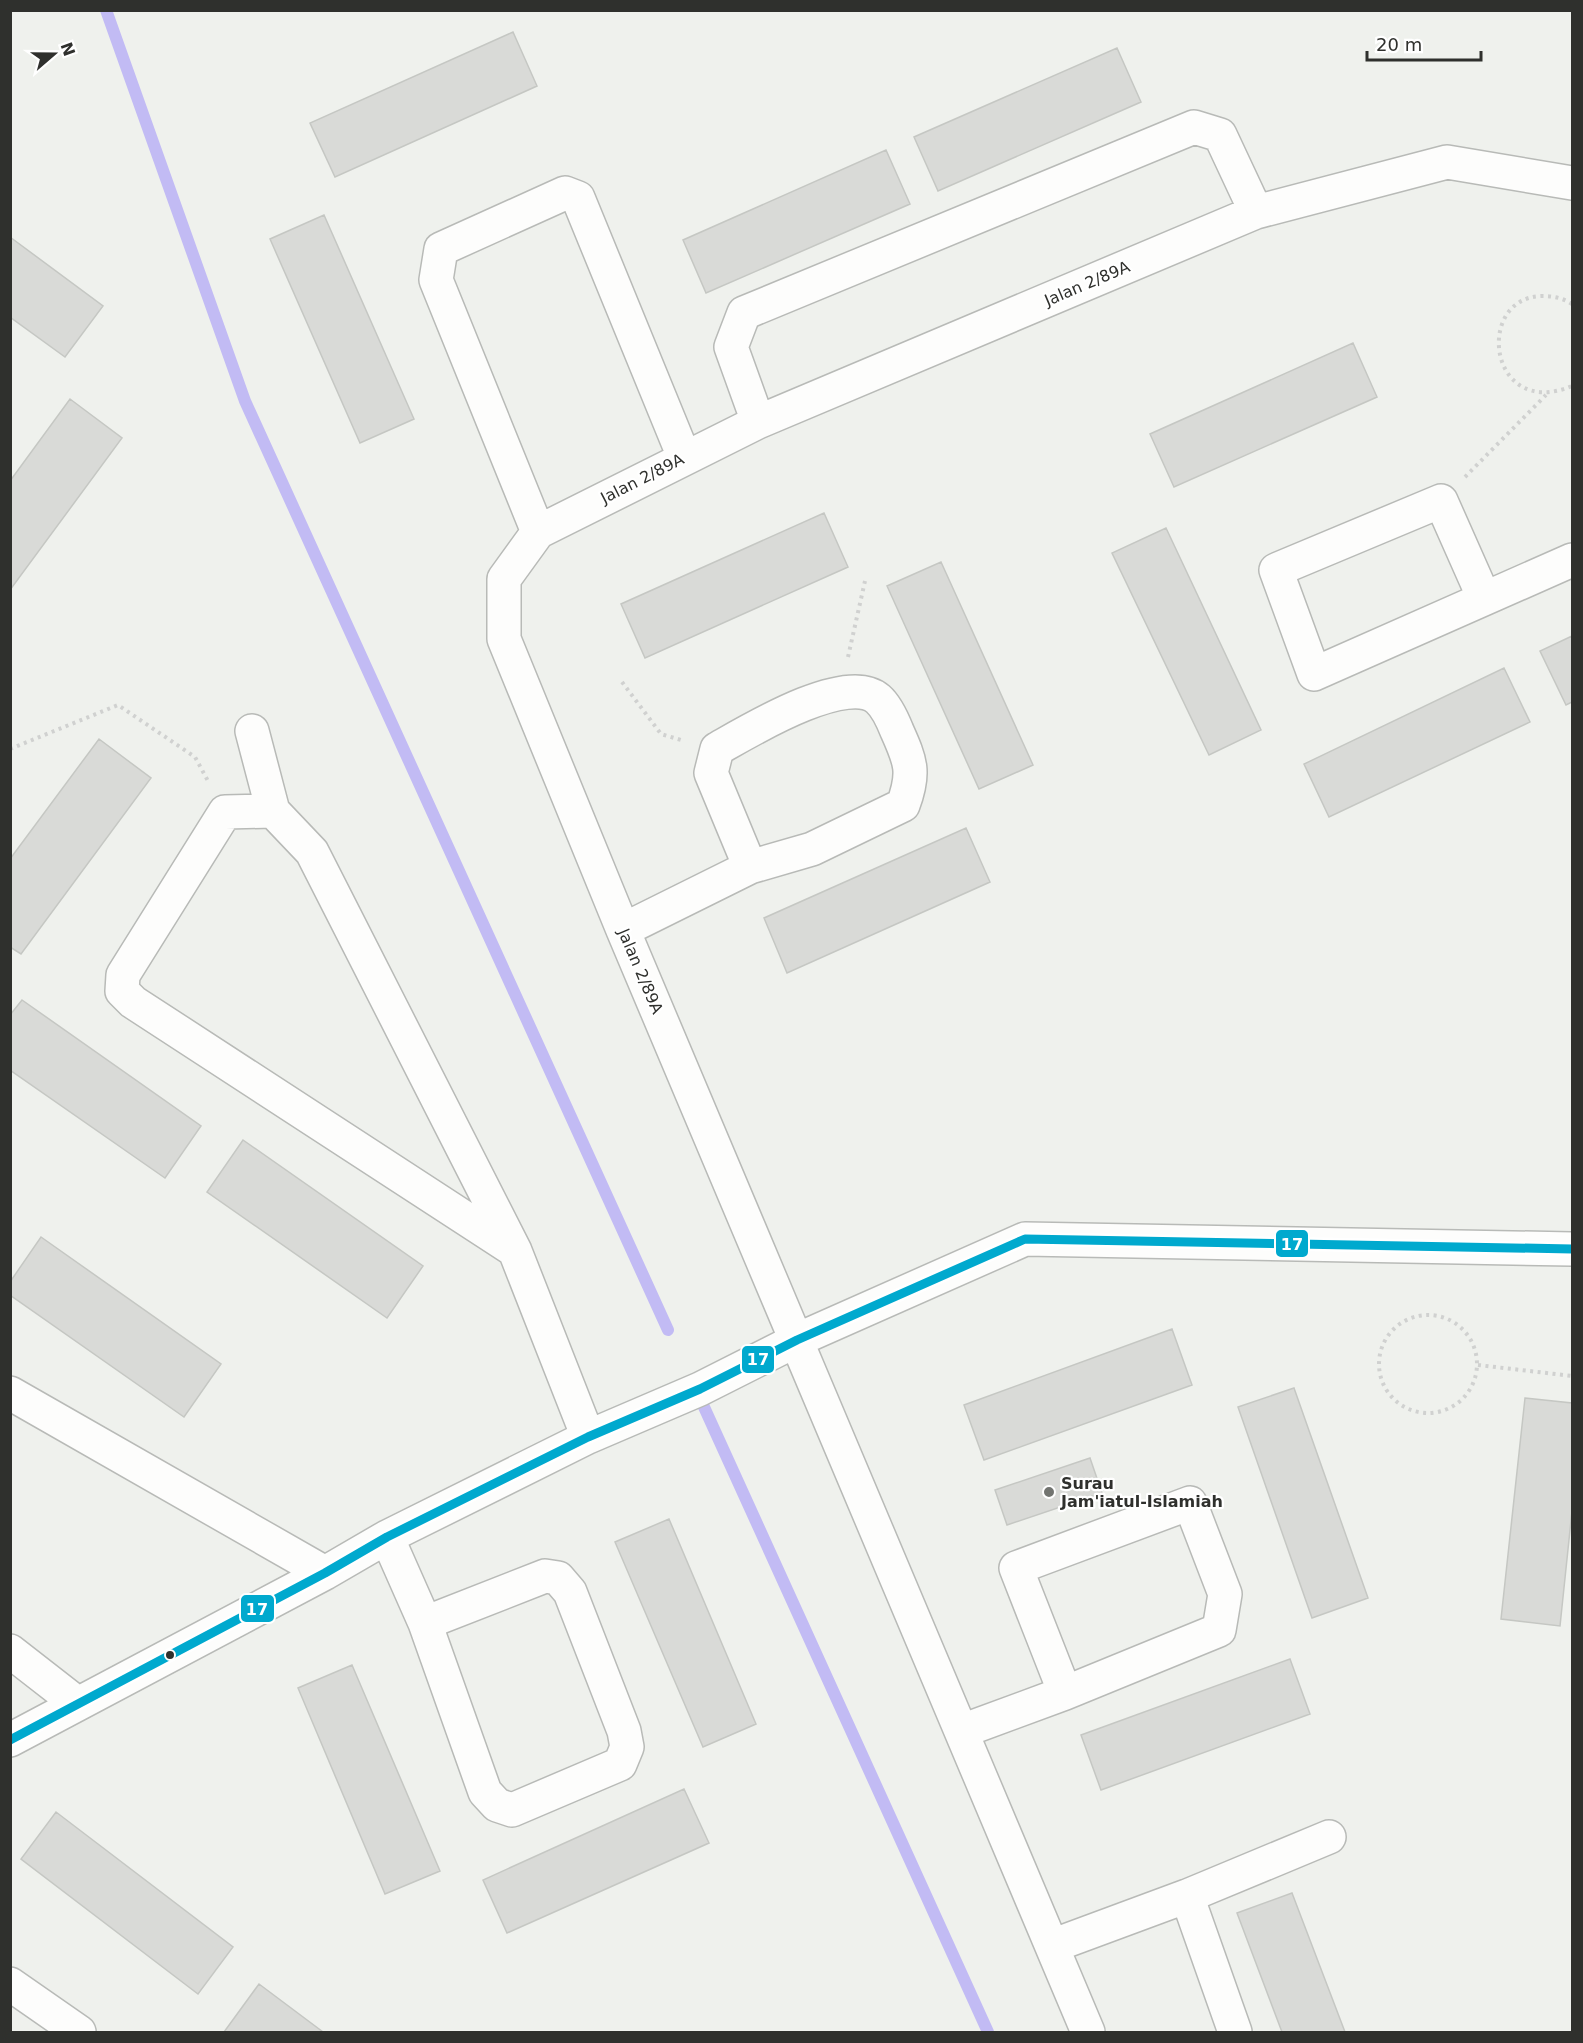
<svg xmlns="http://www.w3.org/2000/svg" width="1583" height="2043" viewBox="0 0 1583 2043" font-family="'DejaVu Sans',sans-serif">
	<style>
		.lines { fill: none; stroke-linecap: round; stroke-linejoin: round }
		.stream { stroke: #c2bbf4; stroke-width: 12 }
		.building { fill: #d9dad7; stroke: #c5c7c3; stroke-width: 1.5 }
		.minor-casing { stroke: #b8bab7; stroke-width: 36 }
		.path { stroke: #d0d1d0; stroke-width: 4; stroke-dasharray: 3 4.5; stroke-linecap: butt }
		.minor { stroke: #fdfdfc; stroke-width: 33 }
		.bus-1-casing { stroke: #fff; stroke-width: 14 }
		.bus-1 { stroke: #00a9ce; stroke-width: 9 }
		.poi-dot { fill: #727470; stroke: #fff; stroke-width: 2 }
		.bus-dot { fill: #2f302d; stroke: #fff; stroke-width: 2 }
		.labels { text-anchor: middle; stroke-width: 4.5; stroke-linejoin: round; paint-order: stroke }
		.street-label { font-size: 16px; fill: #2f302d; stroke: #fff }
		.poi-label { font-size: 16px; font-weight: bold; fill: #2f302d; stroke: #fff; text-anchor: start }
		.line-badge { stroke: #fff; stroke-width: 2 }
		.badge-label { font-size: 16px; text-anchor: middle; font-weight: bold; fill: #fff }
	</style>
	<rect width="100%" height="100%" fill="#eff1ed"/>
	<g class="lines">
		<path class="stream" d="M 106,10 L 245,401 L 668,1330
			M 699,1396 L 988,2032"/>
	</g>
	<path class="building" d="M 513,32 L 537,86 L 335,177 L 310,123 Z
		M 1117,48 L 1141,102 L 938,191 L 914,137 Z
		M 886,150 L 910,204 L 706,293 L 683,240 Z
		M 324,215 L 414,419 L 360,443 L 270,239 Z
		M 10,237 L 103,306 L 65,357 L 10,317 Z
		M 1353,343 L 1377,397 L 1174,487 L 1150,434 Z
		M 70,399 L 122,438 L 10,590 L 10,481 Z
		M 824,513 L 848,567 L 645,658 L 621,604 Z
		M 1166,528 L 1261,730 L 1209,755 L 1112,553 Z
		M 941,562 L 1033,765 L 979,789 L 887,586 Z
		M 1572,636 L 1572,702 L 1566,705 L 1540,651 Z
		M 1504,668 L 1530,722 L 1329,817 L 1304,764 Z
		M 99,739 L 151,778 L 21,954 L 10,947 L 10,859 Z
		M 966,828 L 990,882 L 787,973 L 764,918 Z
		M 22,1000 L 201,1126 L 165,1178 L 10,1070 L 10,1015 Z
		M 243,1140 L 423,1266 L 387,1318 L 207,1192 Z
		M 41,1237 L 221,1364 L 184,1417 L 10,1295 L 10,1282 Z
		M 1172,1329 L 1192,1385 L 984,1460 L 964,1405 Z
		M 1294,1388 L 1368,1598 L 1312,1618 L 1238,1407 Z
		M 1525,1398 L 1572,1403 L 1572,1511 L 1560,1626 L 1501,1619 Z
		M 1090,1458 L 1102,1493 L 1007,1525 L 995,1490 Z
		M 669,1519 L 756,1724 L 703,1747 L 615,1542 Z
		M 1290,1659 L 1310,1714 L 1101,1790 L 1081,1735 Z
		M 352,1665 L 440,1871 L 385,1894 L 298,1688 Z
		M 684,1789 L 709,1843 L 507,1933 L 483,1880 Z
		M 56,1812 L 233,1947 L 198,1994 L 21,1859 Z
		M 1292,1893 L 1345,2032 L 1282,2032 L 1237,1913 Z
		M 259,1984 L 323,2032 L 224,2032 Z"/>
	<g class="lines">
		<defs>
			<path id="minor" d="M 758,422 L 731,347 L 744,313 L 1194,127 L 1220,135 L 1256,212
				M 538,532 L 436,280 L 441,249 L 565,193 L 578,198 L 684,457
				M 1484,598 L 1441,501 L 1276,570 L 1314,674 L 1572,560
				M 252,731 L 273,811 L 312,852 L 515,1251 L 588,1437
				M 273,811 L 225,812 L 123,975 L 122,991 L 133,1002 L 514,1250
				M 623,930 L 750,867 L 812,849 L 903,805 C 915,773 911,762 897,731 C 893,721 886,706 878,699 C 847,671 747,732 717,749 L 711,773 L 750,867
				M 10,1393 L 325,1573
				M 387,1537 L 425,1623 L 485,1792 L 497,1805 L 512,1810 L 620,1764 L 627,1747 L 624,1731 L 570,1592 L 558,1578 L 545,1576 L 425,1623
				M 10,1651 L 78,1704
				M 962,1731 L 1065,1693 L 1219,1630 L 1225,1594 L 1190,1503 L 1016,1568 L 1065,1693
				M 10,1740 L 325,1573 L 387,1537 L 588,1437 L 700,1389 L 797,1340 L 1025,1239 L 1572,1249
				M 1187,1896 L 1235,2032
				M 1052,1946 L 1187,1896 L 1329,1837
				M 10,1984 L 79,2032
				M 1088,2032 L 623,930 L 504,639 L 504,579 L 538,532 L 758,422 L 1256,212 L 1447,162 L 1572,183"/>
		</defs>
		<use href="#minor" class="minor-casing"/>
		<path class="path" d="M 1572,304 C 1563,298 1553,296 1542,296 C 1474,297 1488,421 1572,386
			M 1465,477 L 1546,395
			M 848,657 L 865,581
			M 622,682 L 661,734 L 681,740
			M 10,749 L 118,705 L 195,757 L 208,781
			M1379 1364a49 49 0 1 1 98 0a49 49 0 1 1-98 0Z
			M 1478,1365 L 1572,1376"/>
		<use href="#minor" class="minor"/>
		<defs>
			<path id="bus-1" d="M 10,1740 L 325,1573 L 387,1537 L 588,1437 L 700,1389 L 797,1340 L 1025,1239 L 1572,1249"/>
		</defs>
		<use href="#bus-1" class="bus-1-casing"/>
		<use href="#bus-1" class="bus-1"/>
	</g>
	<circle class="poi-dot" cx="1049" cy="1492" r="6"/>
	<circle class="bus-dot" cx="170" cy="1655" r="5"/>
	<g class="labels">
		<g class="street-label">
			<text transform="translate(1087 283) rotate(-23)" y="6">Jalan 2/89A</text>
			<text transform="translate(642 478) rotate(-27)" y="6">Jalan 2/89A</text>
			<text transform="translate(641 971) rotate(67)" y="6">Jalan 2/89A</text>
		</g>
		<g class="poi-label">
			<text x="1061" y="1489">Surau<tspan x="1061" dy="18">Jam'iatul-Islamiah</tspan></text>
		</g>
	</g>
	<g class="line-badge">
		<rect x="1275" y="1229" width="34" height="29" rx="6" fill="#00a9ce"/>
		<rect x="741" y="1345" width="34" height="29" rx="6" fill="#00a9ce"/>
		<rect x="240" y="1594" width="35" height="29" rx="6" fill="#00a9ce"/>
	</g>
	<g class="badge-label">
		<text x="1292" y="1250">17</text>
		<text x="758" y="1365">17</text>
		<text x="257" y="1615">17</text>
	</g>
	<rect width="1583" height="2043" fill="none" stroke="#2f302d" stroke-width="24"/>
	<g transform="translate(54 54) rotate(70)" stroke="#ffffff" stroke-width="4.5" paint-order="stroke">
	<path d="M0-4.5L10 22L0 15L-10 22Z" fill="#2f302d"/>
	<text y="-9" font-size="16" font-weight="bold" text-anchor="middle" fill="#2f302d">N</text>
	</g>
	<path d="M1367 51v9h114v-9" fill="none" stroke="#2f302d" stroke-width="3"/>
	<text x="1376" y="51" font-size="18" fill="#2f302d" stroke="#ffffff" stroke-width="4.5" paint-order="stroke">20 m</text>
</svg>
